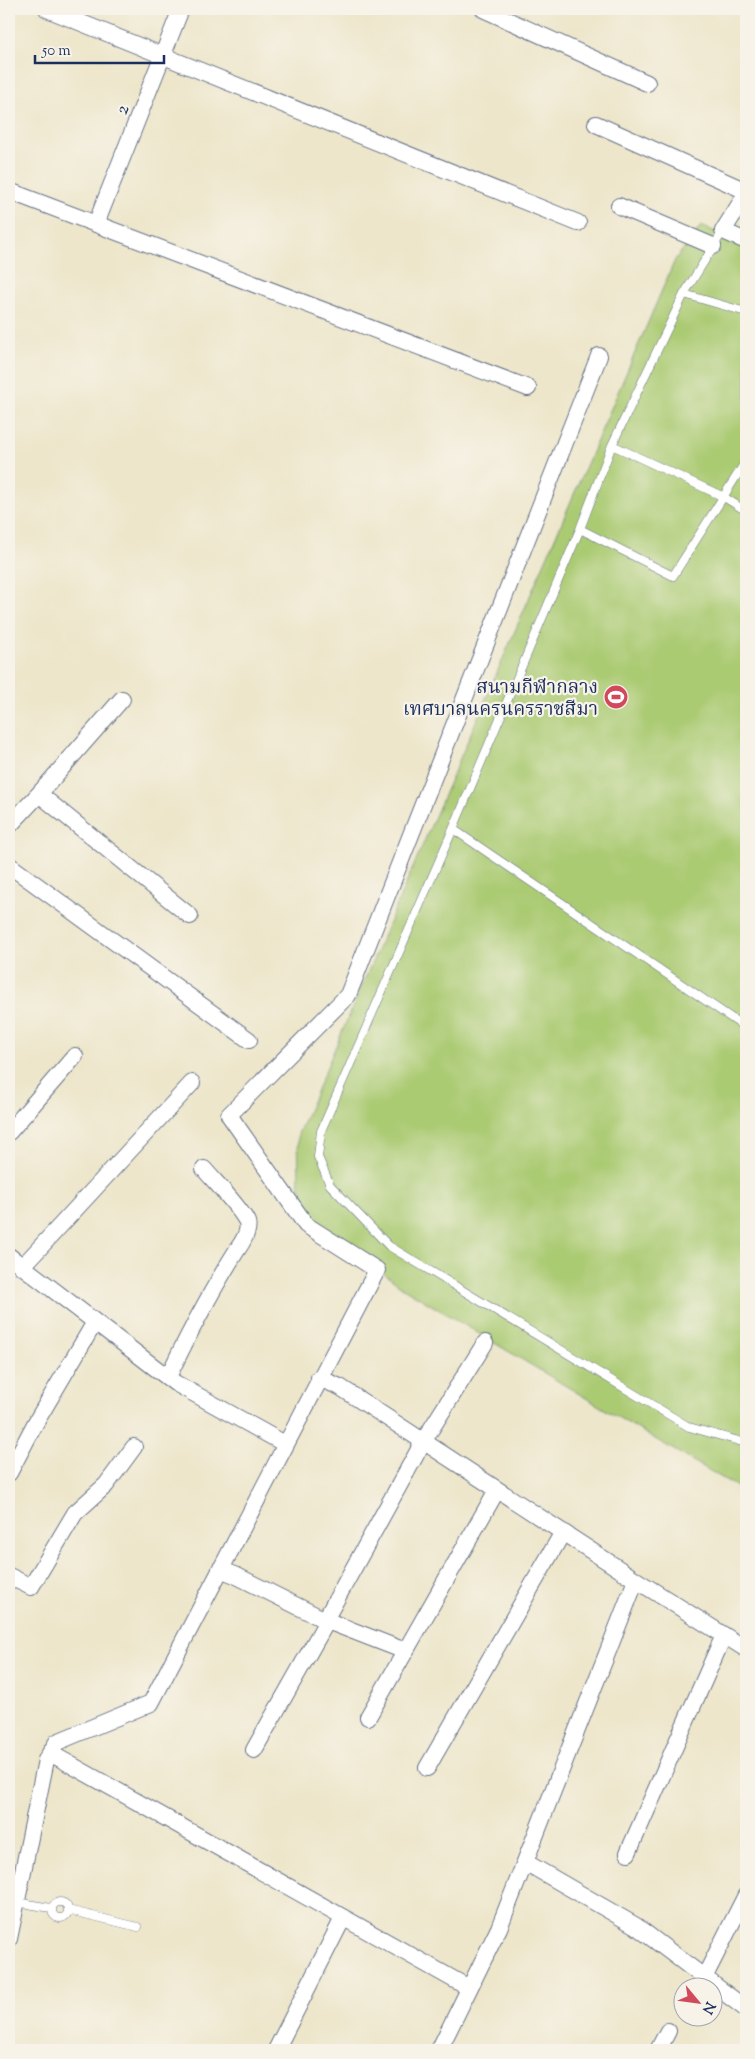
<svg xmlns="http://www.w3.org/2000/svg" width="755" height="2059" viewBox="0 0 755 2059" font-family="'Sorts Mill Goudy','Noto Serif Thai',serif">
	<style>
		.green { fill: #abcb73; stroke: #637d68 }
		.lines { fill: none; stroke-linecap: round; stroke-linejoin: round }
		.lane-casing { stroke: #646f84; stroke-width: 9 }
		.street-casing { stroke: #646f84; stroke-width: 18 }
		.lane { stroke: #fff; stroke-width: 8 }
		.street { stroke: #fff; stroke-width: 16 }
		.labels { text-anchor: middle; stroke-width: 4.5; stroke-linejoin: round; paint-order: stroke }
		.street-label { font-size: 19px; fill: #1b2f5e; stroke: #f7f3e8 }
		.poi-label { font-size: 19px; fill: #1b2f5e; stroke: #f7f3e8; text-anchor: end }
	</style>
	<rect width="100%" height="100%" fill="#f7f3e8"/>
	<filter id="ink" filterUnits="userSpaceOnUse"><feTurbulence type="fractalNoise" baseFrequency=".02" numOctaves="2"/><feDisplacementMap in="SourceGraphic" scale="10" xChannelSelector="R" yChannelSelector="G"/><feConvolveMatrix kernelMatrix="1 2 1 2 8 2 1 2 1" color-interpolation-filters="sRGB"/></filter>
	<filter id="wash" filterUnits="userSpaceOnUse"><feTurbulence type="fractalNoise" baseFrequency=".0096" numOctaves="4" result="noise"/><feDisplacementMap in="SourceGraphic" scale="20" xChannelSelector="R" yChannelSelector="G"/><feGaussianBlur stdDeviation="1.12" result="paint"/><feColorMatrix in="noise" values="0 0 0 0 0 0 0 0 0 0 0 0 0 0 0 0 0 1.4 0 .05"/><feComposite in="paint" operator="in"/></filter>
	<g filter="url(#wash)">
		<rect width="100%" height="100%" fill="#ede6cb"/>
		<path class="green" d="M 701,226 L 746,244 L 746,1492 L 626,1422 L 403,1288 L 312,1219 L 299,1183 L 298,1134 L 675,260 Z"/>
	</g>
	<g filter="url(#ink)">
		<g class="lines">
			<defs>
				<path id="lane" d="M 723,231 L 684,294 L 612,445 L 580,529 L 453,829 L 321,1131 L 318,1157 L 330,1185 L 389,1246 L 689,1427 L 746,1443
					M 684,294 L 746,312
					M 612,445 L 724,497 L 746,511
					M 580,529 L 673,576 L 746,461
					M 453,829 L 746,1028
					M52 1910a8 8 0 1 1 16 0a8 8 0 1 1-16 0Z
					M 16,1902 L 51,1908
					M 68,1910 L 138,1927"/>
				<path id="street" d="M 47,9 L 578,223
					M 483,9 L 647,83
					M 596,124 L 746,191
					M 9,191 L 528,388
					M 746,194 L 723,231 L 746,241
					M 619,206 L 713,246
					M 96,224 L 181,9
					M 39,794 L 190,916
					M 9,826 L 39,794 L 122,699
					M 9,865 L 249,1040
					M 9,1132 L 75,1056
					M 9,1256 L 175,1383 L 285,1444
					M 22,1267 L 192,1083
					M 168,1377 C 189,1333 211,1291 237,1250 C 242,1243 250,1231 247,1222 C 240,1207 215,1182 204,1169
					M 319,1378 L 340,1387 L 636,1580
					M 9,1473 L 36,1422 L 95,1322
					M 220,1569 L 235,1575 L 325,1620 L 405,1651
					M 9,1576 L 31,1587 L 75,1513 L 106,1485 L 134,1447
					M 325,1620 L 423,1442 L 485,1343
					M 368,1717 L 497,1490
					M 254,1750 L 327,1621
					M 50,1753 L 469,1988
					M 427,1768 L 563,1532
					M 628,1853 L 724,1635
					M 525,1862 L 636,1926 L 746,2009
					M 9,1939 L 46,1760 L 57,1742 L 151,1703 L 377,1270 L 306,1225 L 229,1115 L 348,995 L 599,356
					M 704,1978 L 746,1895
					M 276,2050 L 343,1918
					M 439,2050 L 499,1928 L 636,1580 L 746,1649
					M 658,2050 L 668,2031"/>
			</defs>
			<use href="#lane" class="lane-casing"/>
			<use href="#street" class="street-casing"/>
			<use href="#lane" class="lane"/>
			<use href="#street" class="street"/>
		</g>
	</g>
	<defs>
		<symbol id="stadium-disc" viewBox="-11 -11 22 22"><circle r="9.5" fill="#d1495b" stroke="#f7f3e8"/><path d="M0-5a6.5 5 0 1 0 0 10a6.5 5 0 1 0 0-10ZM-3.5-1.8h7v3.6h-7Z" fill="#fff"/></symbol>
	</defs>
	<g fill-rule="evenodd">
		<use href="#stadium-disc" x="602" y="683" width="28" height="28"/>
	</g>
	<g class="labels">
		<g class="street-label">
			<text transform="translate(121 109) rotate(-68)" y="7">2</text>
		</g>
		<g class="poi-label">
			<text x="598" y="693">สนามกีฬากลาง<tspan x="598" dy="22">เทศบาลนครนครราชสีมา</tspan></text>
		</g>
	</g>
	<rect width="755" height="2059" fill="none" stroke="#f7f3e8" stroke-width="30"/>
	<g transform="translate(698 2002) rotate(119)"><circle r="24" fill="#f7f3e8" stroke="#9fa5b1"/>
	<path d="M0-4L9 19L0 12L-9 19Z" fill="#d1495b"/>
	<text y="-8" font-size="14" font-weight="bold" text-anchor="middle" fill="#1b2f5e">N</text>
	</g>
	<path d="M35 55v8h129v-8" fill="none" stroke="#1b2f5e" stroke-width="2.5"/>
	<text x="42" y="55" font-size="15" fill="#1b2f5e" stroke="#f7f3e8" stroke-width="4" paint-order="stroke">50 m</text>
</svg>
